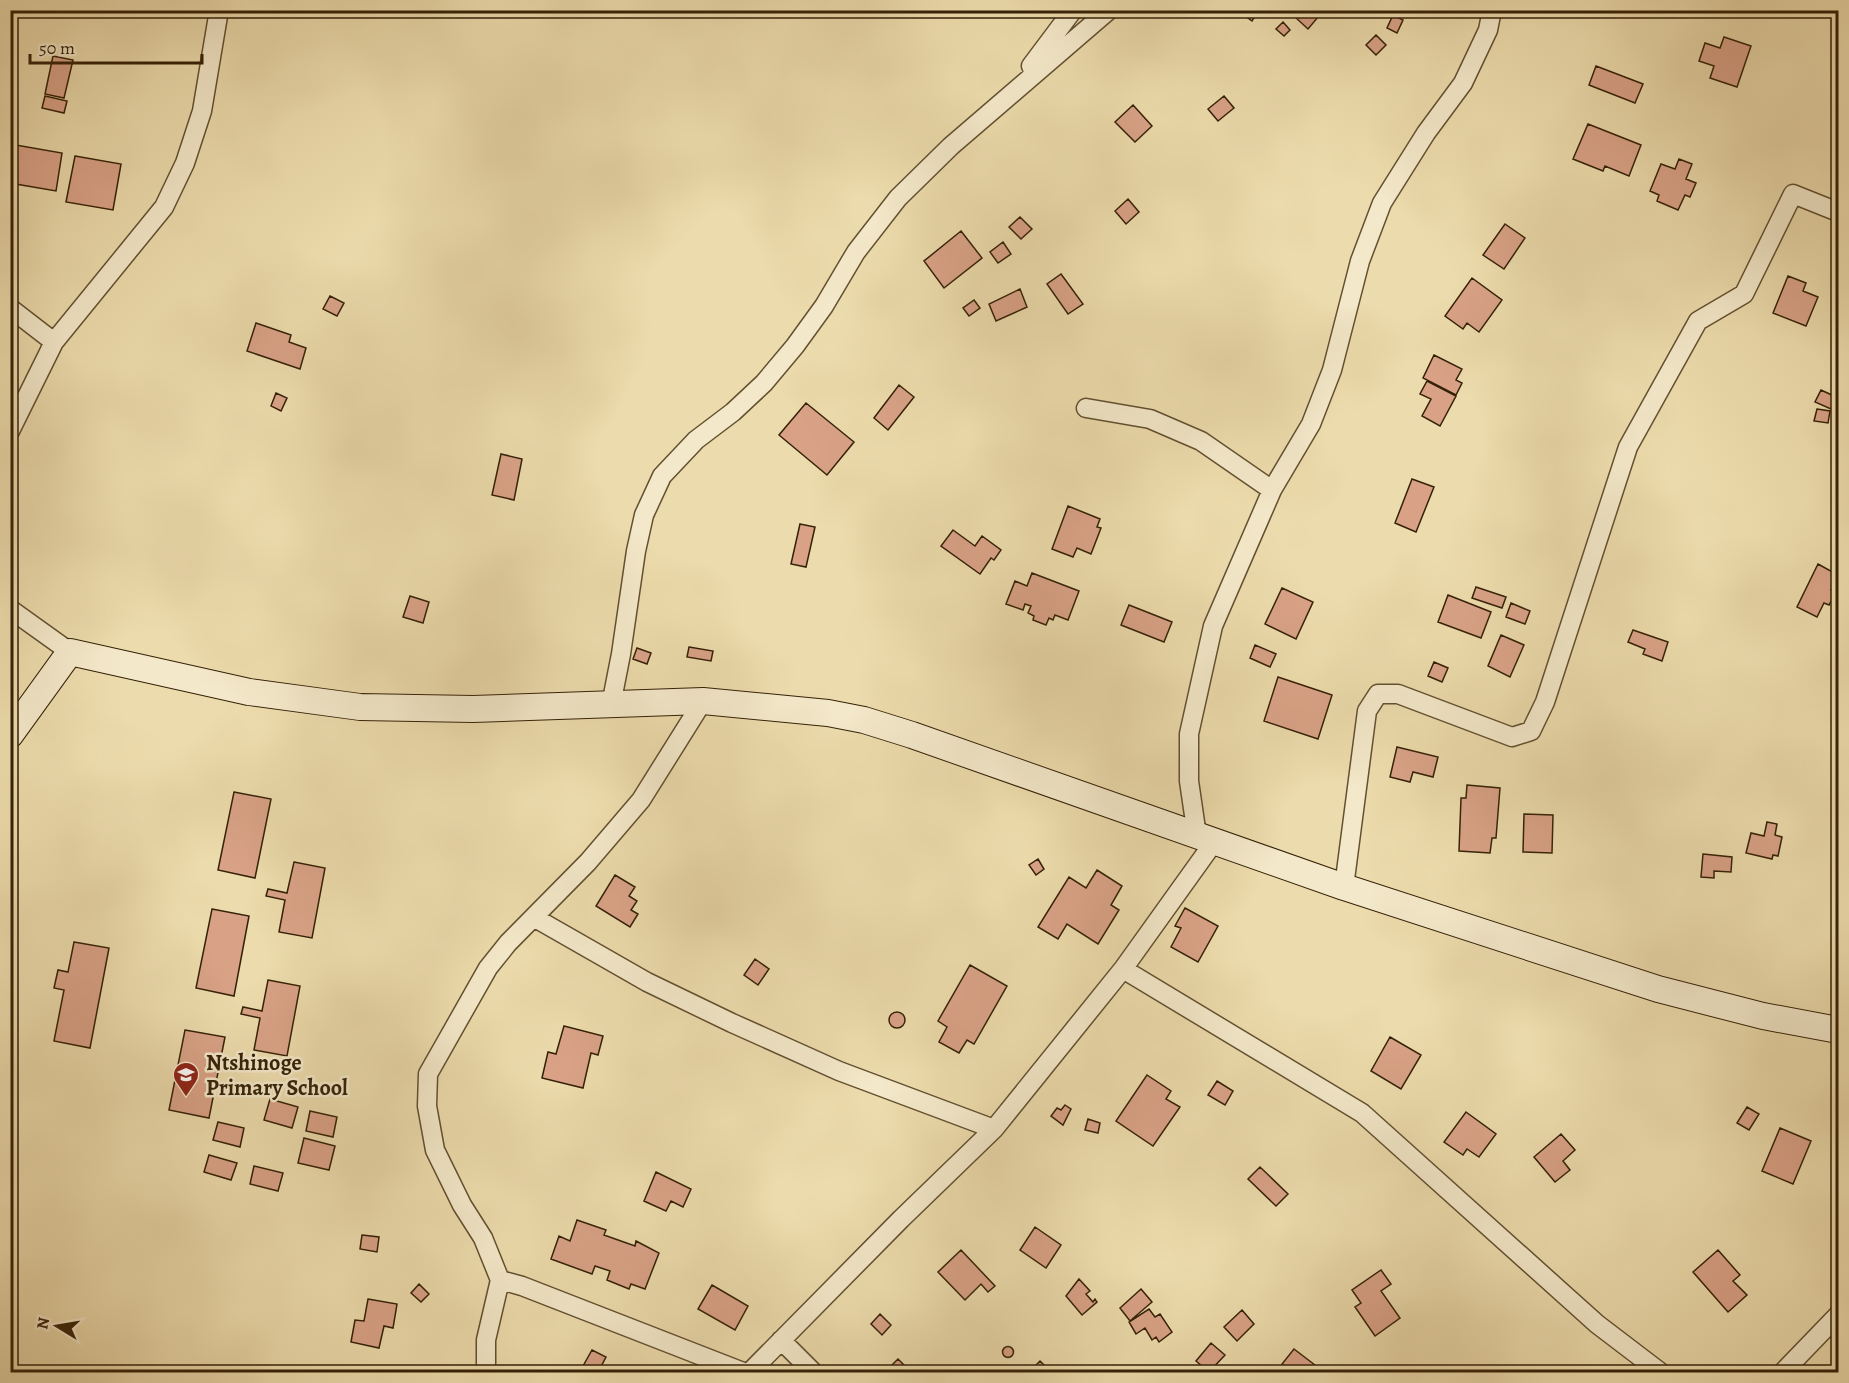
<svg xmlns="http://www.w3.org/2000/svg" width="1849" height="1383" viewBox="0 0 1849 1383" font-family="Alegreya,serif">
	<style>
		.building { fill: #d9a287; stroke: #352107; stroke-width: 1.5 }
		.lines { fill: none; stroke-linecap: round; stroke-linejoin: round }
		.street-casing { stroke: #635030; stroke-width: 21 }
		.secondary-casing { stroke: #352107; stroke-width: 28 }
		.street { stroke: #f3e8c9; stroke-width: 18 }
		.secondary { stroke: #f3e8c9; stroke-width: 26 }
		.labels { text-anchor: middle; stroke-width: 5; stroke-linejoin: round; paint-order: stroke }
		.poi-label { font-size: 22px; font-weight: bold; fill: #352107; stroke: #f3e8c9; text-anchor: start }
	</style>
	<rect width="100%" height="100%" fill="#ecdbac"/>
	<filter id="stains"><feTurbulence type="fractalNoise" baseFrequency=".00333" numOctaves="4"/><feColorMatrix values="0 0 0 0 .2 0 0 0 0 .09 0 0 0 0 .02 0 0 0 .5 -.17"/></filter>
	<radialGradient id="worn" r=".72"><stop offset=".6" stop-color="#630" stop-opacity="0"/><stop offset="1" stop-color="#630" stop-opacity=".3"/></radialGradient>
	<path class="building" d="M 1243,10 L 1259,10 L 1252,21 L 1241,13 Z
		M 1300,10 L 1324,10 L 1308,29 L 1295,17 Z
		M 1393,15 L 1403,20 L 1397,33 L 1387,28 Z
		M 1283,22 L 1290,30 L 1284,36 L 1276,29 Z
		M 1376,35 L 1386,45 L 1376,55 L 1366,45 Z
		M 1724,37 L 1751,46 L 1737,87 L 1710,78 L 1714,66 L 1699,61 L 1705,43 L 1720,48 Z
		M 53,56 L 73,60 L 64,98 L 45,94 Z
		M 1596,66 L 1643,84 L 1635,103 L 1589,85 Z
		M 45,96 L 67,101 L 64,113 L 42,108 Z
		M 1224,96 L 1234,108 L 1218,121 L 1208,109 Z
		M 1133,105 L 1152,126 L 1135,142 L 1115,122 Z
		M 1588,124 L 1641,145 L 1629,176 L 1605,166 L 1603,171 L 1573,159 Z
		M 10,144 L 62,153 L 56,191 L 10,183 Z
		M 75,156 L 121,164 L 113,210 L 66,202 Z
		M 1679,159 L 1692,164 L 1686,179 L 1696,183 L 1690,197 L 1685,195 L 1678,210 L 1657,201 L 1659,195 L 1650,191 L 1661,164 L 1675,169 Z
		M 1128,199 L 1139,212 L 1126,224 L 1115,211 Z
		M 1020,217 L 1032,229 L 1021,239 L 1009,227 Z
		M 1505,224 L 1525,238 L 1504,269 L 1483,255 Z
		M 961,231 L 982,258 L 944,288 L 924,261 Z
		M 1003,242 L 1011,254 L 998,263 L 990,252 Z
		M 1061,274 L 1083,304 L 1068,314 L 1047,284 Z
		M 1788,276 L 1806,283 L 1803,291 L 1818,297 L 1806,326 L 1773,313 Z
		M 1472,278 L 1502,300 L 1479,332 L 1467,323 L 1463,329 L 1445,316 Z
		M 1020,289 L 1027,307 L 996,321 L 989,304 Z
		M 330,296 L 344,303 L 337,316 L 323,309 Z
		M 974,300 L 980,308 L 969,316 L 963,308 Z
		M 256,323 L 291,335 L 289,342 L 306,348 L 300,369 L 247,351 Z
		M 1434,355 L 1462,369 L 1456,380 L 1462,383 L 1456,395 L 1423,378 Z
		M 1427,381 L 1456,396 L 1440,426 L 1422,416 L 1431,399 L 1420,394 Z
		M 899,385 L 914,397 L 888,430 L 874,418 Z
		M 1821,390 L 1836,397 L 1831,409 L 1815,402 Z
		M 276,393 L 287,398 L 281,411 L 271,406 Z
		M 806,403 L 854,442 L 827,475 L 779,435 Z
		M 1817,409 L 1830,411 L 1828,423 L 1814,421 Z
		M 501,454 L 522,459 L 514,500 L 492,495 Z
		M 1412,479 L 1434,487 L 1416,532 L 1395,523 Z
		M 1068,506 L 1100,519 L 1097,527 L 1101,528 L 1091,554 L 1077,548 L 1073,557 L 1052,549 Z
		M 800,524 L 815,527 L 806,567 L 791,564 Z
		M 953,530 L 975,546 L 982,536 L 1001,550 L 994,560 L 991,558 L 980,574 L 941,546 Z
		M 1818,564 L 1838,575 L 1831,590 L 1836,592 L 1829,605 L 1824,603 L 1817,617 L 1797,607 Z
		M 1032,573 L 1079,591 L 1068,620 L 1055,615 L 1053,620 L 1049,618 L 1046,625 L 1033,620 L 1034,616 L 1028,613 L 1031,606 L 1025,604 L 1023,610 L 1006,604 L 1015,581 L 1027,586 Z
		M 1476,587 L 1506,597 L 1502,608 L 1472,598 Z
		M 1282,588 L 1313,602 L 1296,639 L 1265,624 Z
		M 1448,595 L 1491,612 L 1481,638 L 1438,622 Z
		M 410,596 L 429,602 L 423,623 L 403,617 Z
		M 1511,603 L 1530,611 L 1525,624 L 1506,617 Z
		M 1129,605 L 1172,622 L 1164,642 L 1121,625 Z
		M 1633,630 L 1668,642 L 1662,661 L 1643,654 L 1645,649 L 1628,642 Z
		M 1501,635 L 1524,645 L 1510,677 L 1488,666 Z
		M 1255,645 L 1276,654 L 1270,667 L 1250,658 Z
		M 689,647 L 713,651 L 711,661 L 687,657 Z
		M 637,648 L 651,653 L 647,664 L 633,659 Z
		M 1434,662 L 1448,668 L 1442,682 L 1428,676 Z
		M 1278,677 L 1332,695 L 1318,739 L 1264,721 Z
		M 1397,747 L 1438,757 L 1433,777 L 1413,772 L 1410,782 L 1390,777 Z
		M 1467,785 L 1500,788 L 1496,838 L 1492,838 L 1490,853 L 1459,851 L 1461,798 L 1466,798 Z
		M 234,792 L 271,799 L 255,878 L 218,870 Z
		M 1524,814 L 1553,815 L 1552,853 L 1523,852 Z
		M 1767,822 L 1777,824 L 1775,835 L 1782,837 L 1778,856 L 1773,855 L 1772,859 L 1746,853 L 1751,833 L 1764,836 Z
		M 1703,854 L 1732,857 L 1731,872 L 1714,871 L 1714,878 L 1701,877 Z
		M 1038,859 L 1044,869 L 1036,875 L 1029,865 Z
		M 294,862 L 325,868 L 312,938 L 279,932 L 285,900 L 266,896 L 268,889 L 287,893 Z
		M 1097,870 L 1122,886 L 1111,905 L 1119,910 L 1098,944 L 1067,924 L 1058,939 L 1038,927 L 1069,877 L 1086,888 Z
		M 615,875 L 635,887 L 629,896 L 637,901 L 631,910 L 638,914 L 630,927 L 596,906 Z
		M 1185,908 L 1218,926 L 1198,962 L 1171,947 L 1181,928 L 1175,926 Z
		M 212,909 L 249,916 L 234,996 L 196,988 Z
		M 74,942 L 109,948 L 90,1048 L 54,1041 L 64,990 L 54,988 L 58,970 L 68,972 Z
		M 755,959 L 769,969 L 758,985 L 744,975 Z
		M 970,965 L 1007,986 L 974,1044 L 967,1040 L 959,1053 L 939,1042 L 947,1027 L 938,1021 Z
		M 268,980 L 300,986 L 287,1056 L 254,1050 L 260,1018 L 241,1014 L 243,1007 L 262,1011 Z
		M889 1020a8 8 0 1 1 16 0a8 8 0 1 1-16 0Z
		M 564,1026 L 603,1036 L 598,1055 L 591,1053 L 583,1088 L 542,1078 L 548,1052 L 556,1054 Z
		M 185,1030 L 225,1037 L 209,1118 L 169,1110 Z
		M 1390,1037 L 1421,1055 L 1401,1089 L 1371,1071 Z
		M 1147,1075 L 1171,1091 L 1166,1099 L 1180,1107 L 1153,1146 L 1116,1121 Z
		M 1217,1081 L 1233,1091 L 1225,1105 L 1208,1095 Z
		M 270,1099 L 298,1107 L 292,1128 L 264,1120 Z
		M 1065,1105 L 1071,1109 L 1063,1125 L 1051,1116 L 1057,1108 L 1061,1110 Z
		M 1747,1107 L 1759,1114 L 1749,1130 L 1737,1123 Z
		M 310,1111 L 337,1117 L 333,1137 L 306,1131 Z
		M 1466,1112 L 1496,1134 L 1479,1157 L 1467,1149 L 1463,1155 L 1444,1142 Z
		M 1088,1119 L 1100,1123 L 1098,1133 L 1085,1130 Z
		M 218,1122 L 244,1128 L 240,1147 L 213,1140 Z
		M 1780,1128 L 1811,1141 L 1793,1184 L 1762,1171 Z
		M 1561,1134 L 1575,1150 L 1563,1161 L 1570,1170 L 1555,1182 L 1534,1157 Z
		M 304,1138 L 335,1146 L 329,1170 L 298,1163 Z
		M 209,1155 L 237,1163 L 231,1180 L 204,1172 Z
		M 254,1166 L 283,1173 L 278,1191 L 250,1184 Z
		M 1260,1167 L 1288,1194 L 1276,1206 L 1248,1179 Z
		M 656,1172 L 691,1189 L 683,1207 L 671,1201 L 666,1211 L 644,1201 Z
		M 577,1220 L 606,1230 L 604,1235 L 635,1246 L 636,1241 L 659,1253 L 645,1289 L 631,1284 L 629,1289 L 607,1280 L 610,1271 L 595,1266 L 592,1274 L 551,1259 L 559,1236 L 570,1241 Z
		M 1035,1227 L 1061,1245 L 1046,1268 L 1020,1250 Z
		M 362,1235 L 379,1237 L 377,1252 L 360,1249 Z
		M 961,1250 L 995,1286 L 988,1292 L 981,1284 L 965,1300 L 938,1272 Z
		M 1718,1250 L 1740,1275 L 1733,1281 L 1747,1295 L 1728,1312 L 1693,1272 Z
		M 1381,1270 L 1391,1284 L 1381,1291 L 1400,1318 L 1375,1336 L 1355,1307 L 1361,1303 L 1352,1290 Z
		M 1079,1279 L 1090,1291 L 1086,1294 L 1093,1302 L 1095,1299 L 1097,1302 L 1082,1315 L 1066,1296 Z
		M 419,1284 L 429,1294 L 421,1302 L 411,1293 Z
		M 712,1285 L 748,1306 L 735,1330 L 698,1309 Z
		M 1141,1289 L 1152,1302 L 1130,1321 L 1120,1308 Z
		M 368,1299 L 397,1304 L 393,1328 L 384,1326 L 379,1348 L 351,1342 L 355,1320 L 364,1321 Z
		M 1149,1309 L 1155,1317 L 1160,1314 L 1172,1332 L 1159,1342 L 1156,1337 L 1152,1340 L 1145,1328 L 1136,1334 L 1129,1322 Z
		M 1242,1310 L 1254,1324 L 1237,1341 L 1224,1327 Z
		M 880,1314 L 891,1325 L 882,1335 L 871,1324 Z
		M 1211,1343 L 1225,1355 L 1209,1372 L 1196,1361 Z
		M1002.5 1352a5.5 5.5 0 1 1 11 0a5.5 5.5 0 1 1-11 0Z
		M 1294,1349 L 1324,1372 L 1293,1372 L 1282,1364 Z
		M 592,1350 L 606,1357 L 598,1372 L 583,1366 Z
		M 898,1359 L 911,1372 L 885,1372 Z
		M 1040,1361 L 1051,1372 L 1030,1371 Z"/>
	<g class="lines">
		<defs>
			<path id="street" d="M 1031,66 L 1073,10
				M 10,308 L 54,342
				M 1086,408 L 1150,419 L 1201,441 L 1272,490
				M 10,431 L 54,342 L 164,207 L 185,163 L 202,111 L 219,10
				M 10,609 L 70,652
				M 703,701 L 641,800 L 588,862 L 508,943 L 488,968 L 428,1074 L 427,1106 L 435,1150 L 462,1205 L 483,1238 L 500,1280 L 522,1286 L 743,1372
				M 611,705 L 621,654 L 636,551 L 644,515 L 662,476 L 696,440 L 733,412 L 764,383 L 795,346 L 824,306 L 856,252 L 898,198 L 951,146 L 1109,10
				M 1197,836 L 1189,781 L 1189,734 L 1213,626 L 1272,490 L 1311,424 L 1332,370 L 1360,261 L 1382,203 L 1426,133 L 1463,83 L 1488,30 L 1492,10
				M 1214,842 L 1123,969 L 1362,1113 L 1597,1324 L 1660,1372
				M 1344,887 L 1367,711 L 1378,694 L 1398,694 L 1512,737 L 1531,731 L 1545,702 L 1628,447 L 1698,321 L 1744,294 L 1793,194 L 1838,212
				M 535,918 L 647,982 L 732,1023 L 839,1071 L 994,1129
				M 781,1340 L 813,1372
				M 486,1372 L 486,1340 L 500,1280
				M 750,1372 L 901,1219 L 994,1129 L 1123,969
				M 1783,1372 L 1838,1315"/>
			<path id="secondary" d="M 10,735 L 70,652 L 249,692 L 360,707 L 473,709 L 703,701 L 828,713 L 864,720 L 912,735 L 1344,887 L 1658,989 L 1763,1016 L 1838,1030"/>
		</defs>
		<use href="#street" class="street-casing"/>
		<use href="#secondary" class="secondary-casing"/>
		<use href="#street" class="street"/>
		<use href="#secondary" class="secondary"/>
	</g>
	<defs>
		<symbol id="school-pin" viewBox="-11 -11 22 30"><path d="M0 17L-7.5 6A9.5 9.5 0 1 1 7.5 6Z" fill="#8f2418" stroke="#f3e8c9"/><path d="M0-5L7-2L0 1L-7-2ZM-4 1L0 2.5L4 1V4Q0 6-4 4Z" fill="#fff"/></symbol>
	</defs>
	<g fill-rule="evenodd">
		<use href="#school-pin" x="171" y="1060" width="30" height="40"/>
	</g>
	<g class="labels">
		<g class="poi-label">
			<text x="206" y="1070">Ntshinoge<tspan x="206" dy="25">Primary School</tspan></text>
		</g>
	</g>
	<rect width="1849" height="1383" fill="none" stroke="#ecdbac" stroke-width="36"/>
	<rect x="12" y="12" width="1825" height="1359" fill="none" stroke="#352107" stroke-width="3"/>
	<rect x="18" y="18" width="1813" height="1347" fill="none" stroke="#352107" stroke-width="1.5"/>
	<g transform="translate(57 1326) rotate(281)" stroke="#f3e8c9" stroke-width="4.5" paint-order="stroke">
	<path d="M0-4.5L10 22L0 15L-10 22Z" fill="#352107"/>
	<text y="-9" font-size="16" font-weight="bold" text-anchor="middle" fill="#352107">N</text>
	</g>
	<path d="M30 54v9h172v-9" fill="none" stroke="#352107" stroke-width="3"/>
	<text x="39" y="54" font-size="18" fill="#352107" stroke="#f3e8c9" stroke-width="4.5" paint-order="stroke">50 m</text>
	<rect width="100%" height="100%" filter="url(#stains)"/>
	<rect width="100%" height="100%" fill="url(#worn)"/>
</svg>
